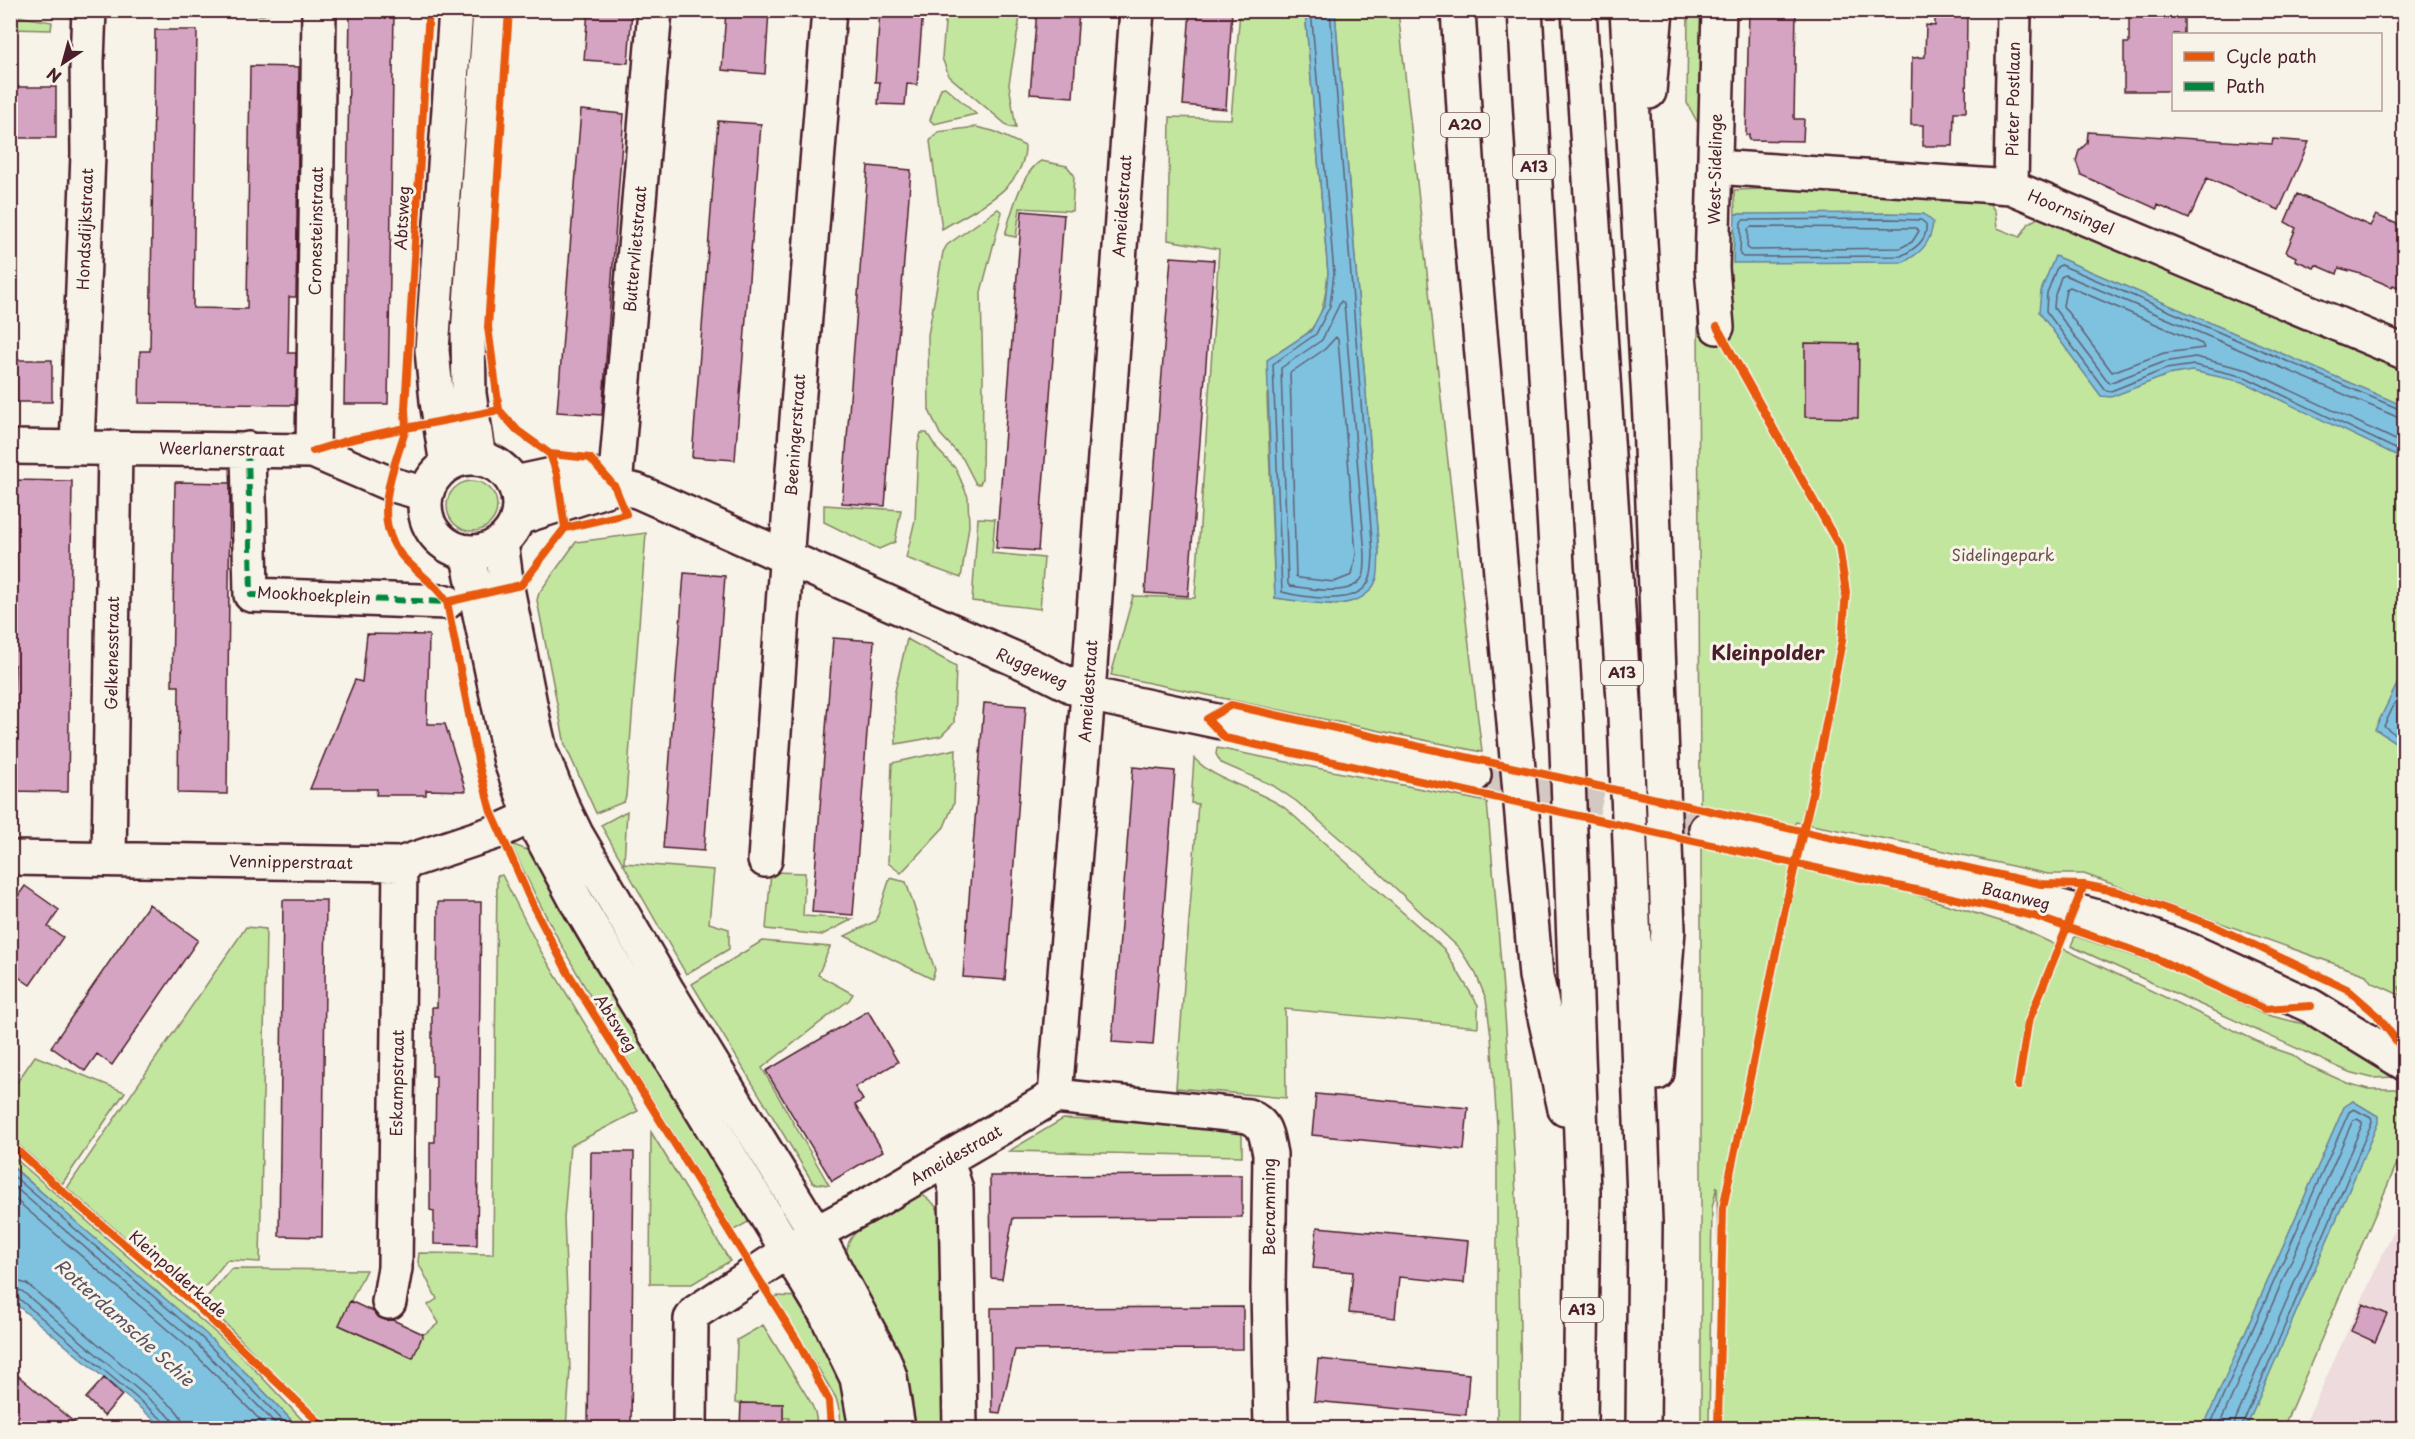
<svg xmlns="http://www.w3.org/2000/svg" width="2415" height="1439" viewBox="0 0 2415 1439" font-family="'Playpen Sans',sans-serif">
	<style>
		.built { fill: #eddbdd }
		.green { fill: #c3e69f; stroke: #868265; stroke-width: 1.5 }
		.water { fill: #7fc2e0; stroke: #6a8198; stroke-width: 1.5 }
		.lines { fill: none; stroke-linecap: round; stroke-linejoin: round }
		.shore { stroke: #5f6073; stroke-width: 1.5 }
		.building { fill: #d5a4c2; stroke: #4a1f2b; stroke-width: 1.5 }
		.street-tunnel { stroke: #d4c9c2; stroke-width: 33; stroke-dasharray: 33 16; stroke-linecap: butt }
		.street-casing { stroke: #4a1f2b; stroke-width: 38 }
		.secondary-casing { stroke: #4a1f2b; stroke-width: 38 }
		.highway-casing { stroke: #4a1f2b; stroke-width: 38 }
		.street { stroke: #f7f3e8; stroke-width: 33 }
		.secondary { stroke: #f7f3e8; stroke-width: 33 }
		.highway { stroke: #f7f3e8; stroke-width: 33 }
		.quiet { stroke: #00873e; stroke-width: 6; stroke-dasharray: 12 6; stroke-linecap: butt }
		.cycleway-casing { stroke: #f7f3e8; stroke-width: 11 }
		.cycleway { stroke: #e8590c; stroke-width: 8 }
		.labels { text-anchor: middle; stroke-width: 6; stroke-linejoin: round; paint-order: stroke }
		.shield { fill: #f7f3e8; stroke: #7e5f64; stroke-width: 1.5 }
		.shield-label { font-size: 15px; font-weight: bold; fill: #4a1f2b }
		.street-label { font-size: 16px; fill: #4a1f2b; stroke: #f7f3e8 }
		.park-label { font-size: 16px; fill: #685148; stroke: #f7f3e8 }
		.water-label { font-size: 18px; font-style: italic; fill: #5a5061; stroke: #f7f3e8 }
		.quarter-label { font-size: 20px; font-weight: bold; fill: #4a1f2b; stroke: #f7f3e8 }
	</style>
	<rect width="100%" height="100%" fill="#f7f3e8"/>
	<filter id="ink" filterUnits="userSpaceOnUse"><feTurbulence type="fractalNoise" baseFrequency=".0167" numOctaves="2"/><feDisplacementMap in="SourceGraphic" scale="12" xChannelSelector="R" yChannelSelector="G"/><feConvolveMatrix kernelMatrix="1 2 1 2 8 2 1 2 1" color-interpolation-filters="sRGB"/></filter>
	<g filter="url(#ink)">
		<path class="built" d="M 2404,1208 L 2404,1428 L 2303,1428 Z"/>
		<path class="green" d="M 134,10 L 276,10 L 276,11 L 263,15 Z
			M 946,11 L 1021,11 L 1009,84 L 1016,128 L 1009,127 L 949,76 L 942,58 Z
			M 1240,11 L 1305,11 L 1328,273 C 1323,320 1318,332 1275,354 L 1267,396 L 1275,598 L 1336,605 L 1353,601 L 1379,554 L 1335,11 L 1398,11 L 1461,579 L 1482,752 L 1111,675 L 1133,596 L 1195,598 L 1219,249 L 1168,240 L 1170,117 L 1231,119 Z
			M 1688,11 L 1708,11 L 1706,138 L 1687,103 Z
			M 11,15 L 52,22 L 51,30 L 11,29 Z
			M 945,87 L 976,114 L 934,124 L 930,120 L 941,88 Z
			M 463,91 L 472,92 L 455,304 L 447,303 Z
			M 976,127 L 993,131 L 1025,146 C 1025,190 974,209 942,229 L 930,141 L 938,132 Z
			M 1041,161 L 1067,166 L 1074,175 L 1072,211 L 1020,208 L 1016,237 L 1005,235 C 1011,214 1021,173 1041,161 Z
			M 1897,185 L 1982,194 L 1995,211 L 1997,228 L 2020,237 L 2029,223 L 2041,216 L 2404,368 L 2404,988 L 2399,987 L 2402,996 L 2371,982 L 2366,975 L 2084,874 L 2048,874 L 1913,844 L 1796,822 L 1794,826 L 1735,813 L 1737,839 L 2016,926 L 2267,1046 L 2293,1055 L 2305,1064 L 2347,1083 L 2368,1089 L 2395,1089 L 2404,1095 L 2404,1147 L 2283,1428 L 2246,1428 L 2247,1426 L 2245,1428 L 1720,1428 L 1717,1186 L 1712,1208 L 1709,1428 L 1701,1428 L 1701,846 L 1709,847 L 1708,808 L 1700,805 L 1698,311 L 1712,268 L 1743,214 L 1735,214 L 1734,190 Z
			M 998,209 L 1002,212 L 981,292 L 983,378 L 982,479 L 980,484 L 976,484 L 963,459 L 940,434 L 929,410 L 928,335 L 943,252 L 947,245 Z
			M 921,433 L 927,433 L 937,449 L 956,469 L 968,497 L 969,526 L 961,578 L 906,558 L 915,520 L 918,444 Z
			M447 506a25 25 0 1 1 50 0a25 25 0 1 1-50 0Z
			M 824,505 L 901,510 L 895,542 L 879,549 L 824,522 Z
			M 978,518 L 995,519 L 992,553 L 1044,558 L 1040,609 L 972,601 Z
			M 646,533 L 626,796 L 624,802 L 596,813 L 565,745 L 537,600 L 539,593 L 576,542 Z
			M 907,639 L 956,666 L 954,723 L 941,736 L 896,744 L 894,695 Z
			M 1217,748 L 1487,802 C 1506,1011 1523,1218 1520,1428 L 1497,1428 L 1497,1126 L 1491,1036 L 1486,999 L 1476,974 L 1459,948 L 1373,867 L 1296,801 L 1272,785 L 1221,763 L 1216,754 Z
			M 956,749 L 954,803 L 944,827 L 901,873 L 888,863 L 892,763 Z
			M 1194,758 C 1217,783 1257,788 1285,808 L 1444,949 L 1478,1005 L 1478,1027 L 1285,1009 L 1286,1098 L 1176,1088 L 1198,804 L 1191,803 Z
			M 627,811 L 624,863 L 714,870 L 709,923 L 729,929 L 729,949 L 686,974 L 601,825 Z
			M 511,844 L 533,852 L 755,1218 L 734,1230 C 656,1103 572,979 511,844 Z
			M 771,872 L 805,873 L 803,916 L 853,919 L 822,935 L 766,929 Z
			M 502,875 L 540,950 L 638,1111 L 570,1146 L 564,1218 L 570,1370 L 566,1428 L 326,1428 L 221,1319 L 202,1303 L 231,1269 L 366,1270 L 339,1325 L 412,1358 L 423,1335 L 439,1323 L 428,1305 L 437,1299 L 418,1262 L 419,1253 L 493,1254 L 497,876 Z
			M 890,878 L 906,882 L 935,970 L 932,979 L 845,936 L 876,921 Z
			M 246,927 L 266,929 L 260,1262 L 227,1260 L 196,1298 L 67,1188 Z
			M 2075,936 L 2166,967 L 2263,1014 L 2312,1026 L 2395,1077 L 2372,1078 L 2349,1072 L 2071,946 Z
			M 762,941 L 830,947 L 818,975 L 853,994 L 849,1000 L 762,1068 L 829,1185 L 813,1183 L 692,984 Z
			M 35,1056 L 125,1092 L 62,1184 L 11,1138 L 11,1091 Z
			M 1063,1119 L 1230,1125 L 1242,1133 L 1242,1156 L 1009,1151 Z
			M 651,1132 L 730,1261 L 692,1284 L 650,1284 Z
			M 10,1154 L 240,1354 L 310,1428 L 299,1428 L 248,1375 L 11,1165 Z
			M 912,1195 L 924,1196 L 933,1203 L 942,1215 L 946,1287 L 942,1428 L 911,1428 L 846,1258 C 847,1252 847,1245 850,1240 C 860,1223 894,1204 912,1195 Z
			M 775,1296 L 802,1297 L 833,1348 L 854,1428 L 841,1428 L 840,1413 L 836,1398 Z
			M 763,1325 L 810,1401 L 815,1412 L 818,1428 L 789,1428 L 789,1418 L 783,1418 L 783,1404 L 735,1403 L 737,1340 Z"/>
		<path class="water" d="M 1305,11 L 1335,11 L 1379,554 C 1378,562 1379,571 1377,578 C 1364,618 1305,601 1275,598 L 1267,360 L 1311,331 L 1325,304 L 1328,273 Z
			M 1890,213 L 1924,214 L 1933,222 C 1931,243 1922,252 1904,262 L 1733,263 L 1735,214 Z
			M 2055,256 L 2404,406 L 2404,459 L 2243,382 L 2192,371 L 2168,375 L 2111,397 L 2101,396 L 2039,312 L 2041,291 Z
			M 2404,670 L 2404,748 L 2375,729 Z
			M 2353,1101 L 2378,1116 L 2378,1123 L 2246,1428 L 2203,1428 L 2344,1107 Z
			M 10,1165 L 205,1333 L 248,1375 L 299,1428 L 164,1428 L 11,1300 Z"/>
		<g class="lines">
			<path class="shore" d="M 1311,10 L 1334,273 L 1330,306 L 1316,334 L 1273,364 L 1282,592 C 1302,597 1349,605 1365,587 C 1373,578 1372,565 1373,554 L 1330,10
				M 1890,219 L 1921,220 L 1926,224 C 1928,240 1915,249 1901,256 L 1743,257 L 1740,255 L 1741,222 L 1743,220 Z
				M 1751,227 L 1916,228 L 1919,231 L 1912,242 L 1900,248 L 1750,250 L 1747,247 L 1748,229 Z
				M 2070,287 L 2202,344 L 2204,348 L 2164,353 L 2112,372 L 2063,306 L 2066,289 Z
				M 1341,301 L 1344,303 L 1365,554 C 1365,560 1365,568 1364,573 C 1356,600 1310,588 1290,586 L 1288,584 L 1281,368 L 1322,340 Z
				M 1336,337 L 1338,340 L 1356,554 L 1352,575 L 1334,582 L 1299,578 L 1296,576 L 1290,373 L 1325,349 Z
				M 2404,411 L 2061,265 L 2057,267 L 2047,293 L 2046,311 L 2105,390 L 2111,391 L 2166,369 L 2194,365 L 2245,377 L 2404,453
				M 2404,418 L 2397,417 L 2065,275 L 2061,277 L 2055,295 L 2054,308 L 2109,383 L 2164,362 L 2195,357 L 2248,370 L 2404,444
				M 2404,684 L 2384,726 L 2404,741
				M 10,1173 L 201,1337 L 290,1428
				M 10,1183 L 196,1343 L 280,1428
				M 10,1195 L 190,1349 L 268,1428
				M 10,1279 L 27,1284 L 175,1409 L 181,1417 L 183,1428
				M 10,1288 L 22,1291 L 169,1416 L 173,1421 L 174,1428
				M 10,1295 L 17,1297 L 164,1421 L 167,1428
				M 2209,1428 L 2349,1112 L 2354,1109 L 2371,1118 L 2372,1122 L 2241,1428
				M 2218,1428 L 2353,1120 L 2357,1119 L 2362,1122 L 2362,1125 L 2235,1421 L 2234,1428"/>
		</g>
		<path class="building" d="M 350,10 L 394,10 L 388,404 L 344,404 Z
			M 588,10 L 632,10 L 628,63 L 584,60 Z
			M 726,10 L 769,10 L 765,74 L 722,70 Z
			M 880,10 L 923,10 L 917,85 L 907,84 L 905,105 L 878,104 L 880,82 L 875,82 Z
			M 1037,10 L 1079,10 L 1073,97 L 1030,94 Z
			M 1190,10 L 1232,10 L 1226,109 L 1183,105 Z
			M 1749,10 L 1796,10 L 1794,119 L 1804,119 L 1803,141 L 1749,140 L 1749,135 L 1746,135 Z
			M 1935,10 L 1967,10 L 1966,112 L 1954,112 L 1953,146 L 1923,146 L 1923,125 L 1911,125 L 1912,58 L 1925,57 L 1926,25 L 1935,26 Z
			M 2129,10 L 2184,10 L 2184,34 L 2174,34 L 2174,91 L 2124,91 L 2124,43 L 2129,43 Z
			M 155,30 L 197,30 L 193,308 L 247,309 L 250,66 L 299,67 L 296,297 L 289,297 L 288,353 L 296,353 L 295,405 L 139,403 L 140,351 L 150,351 Z
			M 10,87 L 56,87 L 56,138 L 10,138 Z
			M 581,110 L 624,114 L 602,415 L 557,412 Z
			M 718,121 L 761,124 L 735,460 L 692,457 Z
			M 2088,132 L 2272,144 L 2273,139 L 2309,142 L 2279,210 L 2207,178 L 2189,219 L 2158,205 L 2157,209 L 2081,175 L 2076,161 L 2079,151 L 2087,143 Z
			M 868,166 L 911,170 L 885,506 L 842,503 Z
			M 2297,194 L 2370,226 L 2376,215 L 2404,227 L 2404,290 L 2393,285 L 2392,287 L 2361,274 L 2339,268 L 2337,274 L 2316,265 L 2314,268 L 2295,260 L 2296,257 L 2286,252 L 2296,228 L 2285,222 Z
			M 1022,211 L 1064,215 L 1038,551 L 996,548 Z
			M 1171,257 L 1214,260 L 1188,596 L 1145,593 Z
			M 1805,343 L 1859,344 L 1858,418 L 1805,417 Z
			M 10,360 L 52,360 L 52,402 L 10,402 Z
			M 10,480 L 72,481 L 68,792 L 10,791 L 15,665 L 10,665 Z
			M 175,482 L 230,483 L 227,794 L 178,793 L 179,686 L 172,686 Z
			M 684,573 L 725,576 L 704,851 L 663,848 Z
			M 367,634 L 429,635 L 427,724 L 445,724 L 466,791 L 426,790 L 426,795 L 376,795 L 377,789 L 310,789 L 355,680 L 362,682 Z
			M 833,638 L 874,641 L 853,915 L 812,912 Z
			M 984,703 L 1026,706 L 1005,980 L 963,977 Z
			M 1133,767 L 1175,771 L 1153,1045 L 1112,1042 Z
			M 25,886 L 59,910 L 48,927 L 63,937 L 30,985 L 10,971 L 10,907 Z
			M 283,900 L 326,900 L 322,1237 L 279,1236 Z
			M 438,902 L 481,902 L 477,1245 L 434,1244 L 434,1211 L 430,1210 L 430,1142 L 435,1142 L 436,1076 L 432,1076 L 432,1007 L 437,1007 Z
			M 149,904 L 198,940 L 112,1065 L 97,1054 L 85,1071 L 51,1047 Z
			M 868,1011 L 898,1062 L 855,1087 L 863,1100 L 855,1105 L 883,1151 L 832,1181 L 766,1071 Z
			M 1316,1094 L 1468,1108 L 1464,1150 L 1312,1135 Z
			M 591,1152 L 634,1152 L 631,1428 L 588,1428 Z
			M 1189,1175 L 1242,1175 L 1242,1217 L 1013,1218 L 1002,1279 L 991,1278 L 990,1176 Z
			M 1317,1227 L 1468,1241 L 1464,1283 L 1399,1277 L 1395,1318 L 1349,1313 L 1353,1272 L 1313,1268 Z
			M 350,1301 L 374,1312 L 377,1317 L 385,1320 L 393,1320 L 423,1334 L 413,1358 L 339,1325 Z
			M 2363,1304 L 2387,1314 L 2375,1342 L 2351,1331 Z
			M 1243,1307 L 1243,1349 L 1015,1350 L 1000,1413 L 992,1412 L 991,1308 Z
			M 1318,1359 L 1469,1374 L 1466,1415 L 1314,1401 Z
			M 10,1369 L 34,1389 L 81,1428 L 10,1428 Z
			M 104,1378 L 122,1395 L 104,1416 L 86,1398 Z
			M 741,1403 L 783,1404 L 783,1428 L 740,1428 Z"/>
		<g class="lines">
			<path class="street-tunnel" d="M 1474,775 L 1706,829"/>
			<defs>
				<path id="street" d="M 1715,167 L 2011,187 L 2404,352
					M 2011,187 L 2014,10
					M 1717,327 L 1712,268 L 1719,10
					M 10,447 L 313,451 L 390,484 L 426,494
					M 77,447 L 88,154 L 87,61 L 89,10
					M 248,449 L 251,595 L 447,602
					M 313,451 L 319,10
					M 515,483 L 557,474 L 585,472 L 615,487 L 637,491 L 1038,669 L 1088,694 L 1474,775
					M 615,487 L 655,10
					M 518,518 L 615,487
					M 1706,829 L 2016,895 L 2101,918 L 2189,950 L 2311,1006 L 2404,1063
					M 10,858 L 400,864 L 499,831 L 556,805
					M 109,859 L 115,448
					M 765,860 L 789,521 L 829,10
					M 1055,1096 L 1248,1116 C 1267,1124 1266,1136 1270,1154 L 1268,1289 L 1271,1428
					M 947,1160 L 956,1190 L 960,1428
					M 389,1302 L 395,1268 L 400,864
					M 690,1428 L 691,1319 L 696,1312 L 816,1233 L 877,1200 L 1055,1096 L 1088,694 L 1137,10"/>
				<path id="secondary" d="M425 505a47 47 0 1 1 94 0a47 47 0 1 1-94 0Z
					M 479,458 L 469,394 L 468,334 L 490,10
					M 447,465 L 437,401 L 432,350 L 456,10
					M 501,542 L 507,588 L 534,724 L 540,750 L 561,803 L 576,834 L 668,992 L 816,1233 L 884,1360 L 890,1377 L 898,1428
					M 467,552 L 511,762 L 531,817 L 577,902 L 630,992 L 826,1314 L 857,1378 L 866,1428"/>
				<path id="highway" d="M 1458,10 L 1472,240 L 1536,976 L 1565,1109
					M 1525,10 L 1566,722 L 1583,1192 L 1580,1428
					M 1579,10 L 1625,716 L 1645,1222 L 1643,1428
					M 1627,10 L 1650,419 L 1668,930 L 1657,1073
					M 1649,92 L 1656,10"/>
			</defs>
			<use href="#street" class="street-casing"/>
			<use href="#secondary" class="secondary-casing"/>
			<use href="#highway" class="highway-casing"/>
			<use href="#street" class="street"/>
			<use href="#secondary" class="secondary"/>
			<use href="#highway" class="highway"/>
			<path class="quiet" d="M 248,449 L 251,595 L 447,602"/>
			<defs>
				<path id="cycleway" d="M 1717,327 L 1839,546 L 1846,592 L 1842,641 L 1813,790 L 1786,904 L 1723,1208 L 1718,1428
					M 499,410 L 518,431 L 550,454 L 557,474 L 565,528 L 521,585 L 447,602 C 434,582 417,573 402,556 C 370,518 394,469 406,428 Z
					M 499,410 L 488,327 L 509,10
					M 313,451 L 349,440 L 406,428 L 405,409 L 429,10
					M 550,454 L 590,458 L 615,487 L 626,514 L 565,528
					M 447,602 L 479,766 L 491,811 L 533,906 L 567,971 L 798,1342 L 829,1401 L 831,1428
					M 2311,1006 L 2265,1009 L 2155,958 L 2034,916 L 1225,738 L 1207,719 L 1231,705 L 2041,884 L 2084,885 L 2119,892 L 2212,925 L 2347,989 L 2377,1015 L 2404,1051
					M 2018,1086 L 2028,1023 L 2084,885
					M 10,1144 L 62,1191 L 196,1305 L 325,1428"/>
			</defs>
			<use href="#cycleway" class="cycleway-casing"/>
			<use href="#cycleway" class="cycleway"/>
		</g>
	</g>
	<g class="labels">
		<g class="shield">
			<rect x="1441" y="113" width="48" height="24" rx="4.5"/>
			<rect x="1513" y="155" width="42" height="24" rx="4.5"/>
			<rect x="1601" y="661" width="42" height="24" rx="4.5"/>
			<rect x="1561" y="1298" width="42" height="24" rx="4.5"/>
		</g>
		<g class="shield-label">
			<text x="1465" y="130">A20</text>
			<text x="1534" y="172">A13</text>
			<text x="1622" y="678">A13</text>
			<text x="1582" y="1315">A13</text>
		</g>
		<g class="street-label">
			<text transform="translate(2013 99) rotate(-89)" y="6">Pieter Postlaan</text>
			<text transform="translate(1715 169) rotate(-89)" y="6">West-Sidelinge</text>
			<text transform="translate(1122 206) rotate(-86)" y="6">Ameidestraat</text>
			<text transform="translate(2071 212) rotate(23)" y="6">Hoornsingel</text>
			<text transform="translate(402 218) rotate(-87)" y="6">Abtsweg</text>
			<text transform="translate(85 229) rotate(-88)" y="6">Hondsdijkstraat</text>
			<text transform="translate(316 231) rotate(-89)" y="6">Cronesteinstraat</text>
			<text transform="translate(635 249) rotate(-85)" y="6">Buttervlietstraat</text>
			<text transform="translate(795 435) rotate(-86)" y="6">Beeningerstraat</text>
			<text transform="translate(222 449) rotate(1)" y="6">Weerlanerstraat</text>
			<text transform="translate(314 595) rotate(3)" y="6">Mookhoekplein</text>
			<text transform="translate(112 653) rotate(-89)" y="6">Gelkenesstraat</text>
			<text transform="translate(1032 668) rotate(24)" y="6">Ruggeweg</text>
			<text transform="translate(1088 691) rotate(-86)" y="6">Ameidestraat</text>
			<text transform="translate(291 862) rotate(1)" y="6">Vennipperstraat</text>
			<text transform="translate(2016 896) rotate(14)" y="6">Baanweg</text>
			<text transform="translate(616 1023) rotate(58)" y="6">Abtsweg</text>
			<text transform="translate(397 1083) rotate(-89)" y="6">Eskampstraat</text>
			<text transform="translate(956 1155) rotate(-30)" y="6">Ameidestraat</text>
			<text transform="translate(1269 1207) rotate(-90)" y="6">Becramming</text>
			<text transform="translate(178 1274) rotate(41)" y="6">Kleinpolderkade</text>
		</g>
		<g class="park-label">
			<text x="2003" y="561">Sidelingepark</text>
		</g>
		<g class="water-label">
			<text transform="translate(124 1323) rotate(42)" y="6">Rotterdamsche Schie</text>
		</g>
		<g class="quarter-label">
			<text x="1768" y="660">Kleinpolder</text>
		</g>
	</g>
	<rect width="2415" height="1439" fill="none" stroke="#f7f3e8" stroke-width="36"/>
	<rect x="18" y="18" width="2379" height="1403" fill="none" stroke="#4a1f2b" stroke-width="2" filter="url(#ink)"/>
	<rect x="2172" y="33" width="210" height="78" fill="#f7f3e8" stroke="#b29e9c" stroke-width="1.5"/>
	<rect x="2184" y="52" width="30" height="9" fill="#e8590c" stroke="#b29e9c" stroke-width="1.5"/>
	<text x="2226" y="63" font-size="18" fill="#4a1f2b">Cycle path</text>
	<rect x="2184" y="82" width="30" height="9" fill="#00873e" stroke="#b29e9c" stroke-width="1.5"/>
	<text x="2226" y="93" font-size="18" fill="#4a1f2b">Path</text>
	<g transform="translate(63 63) rotate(216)" stroke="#f7f3e8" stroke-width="4.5" paint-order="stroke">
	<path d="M0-4.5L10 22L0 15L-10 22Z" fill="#4a1f2b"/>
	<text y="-9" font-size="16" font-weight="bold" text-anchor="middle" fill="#4a1f2b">N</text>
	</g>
</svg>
